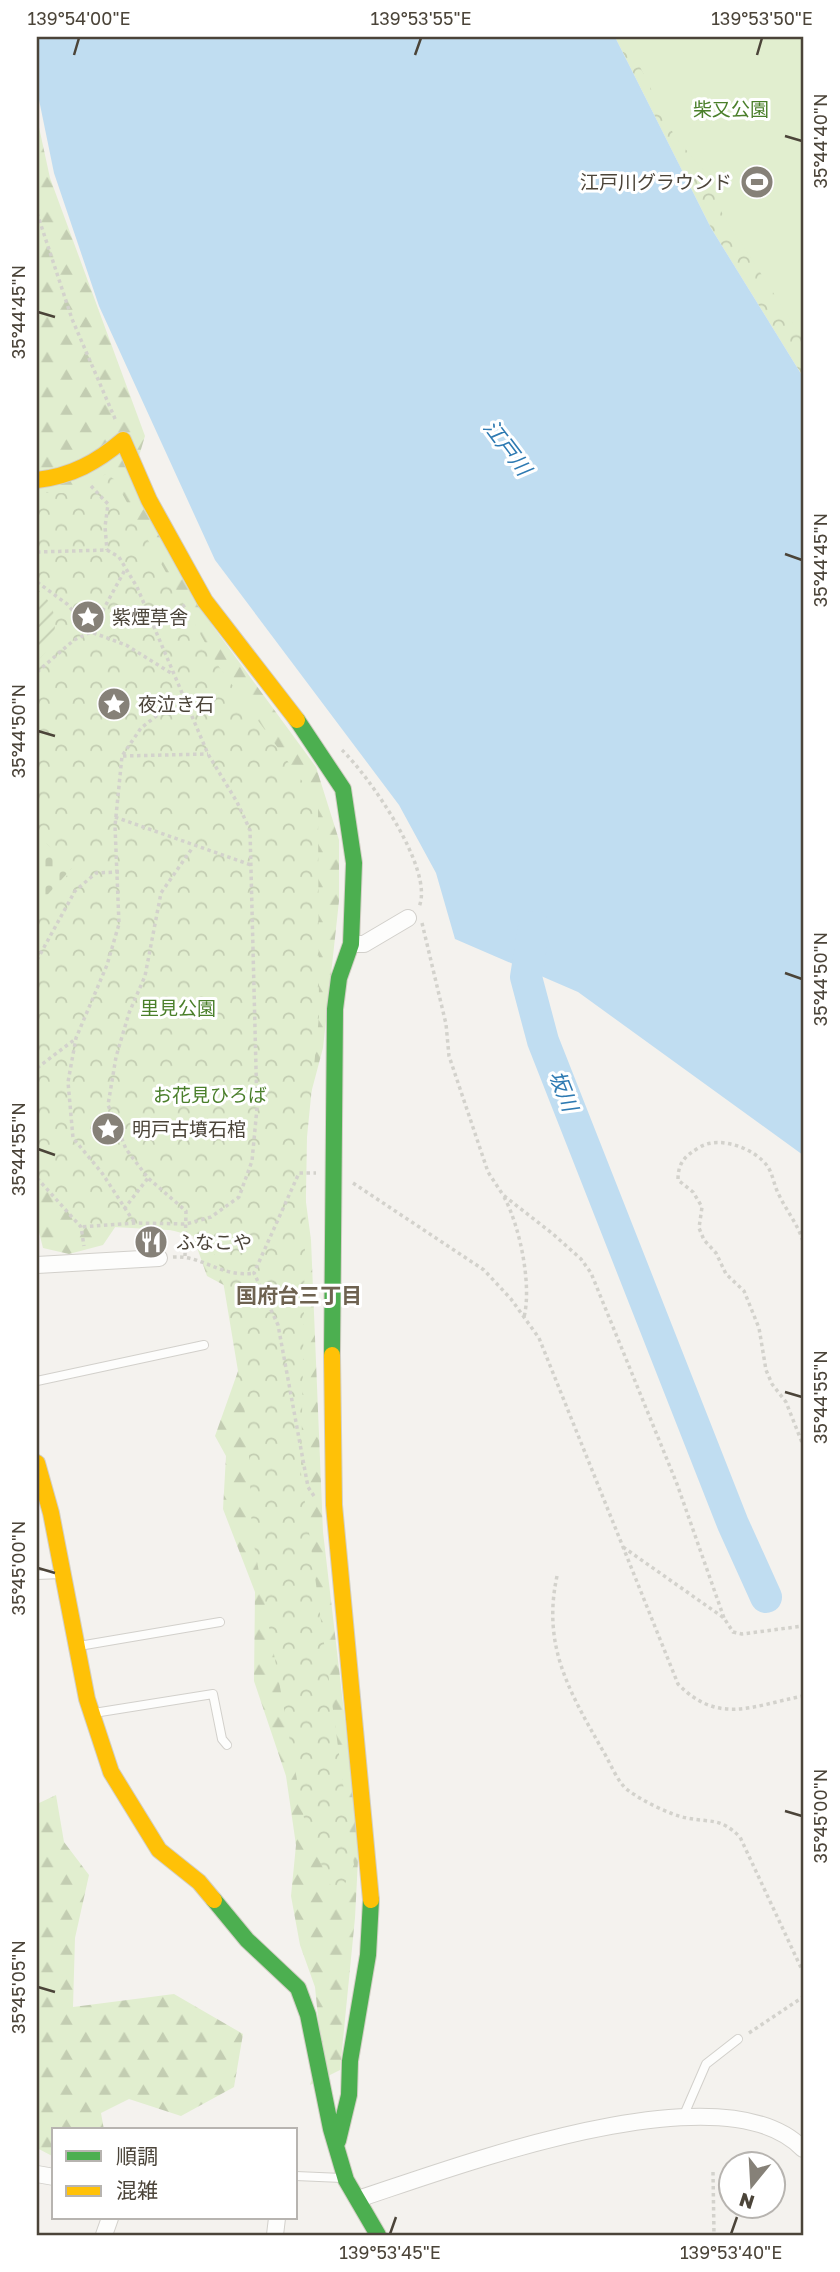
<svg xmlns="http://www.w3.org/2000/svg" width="840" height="2272" viewBox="0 0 840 2272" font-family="'Golos Text','Noto Sans JP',sans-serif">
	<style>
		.forest { fill: url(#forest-firs) }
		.cemetery { fill: url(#cemetery-stones) }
		.park { fill: url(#park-crowns) }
		.garden { fill: url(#garden-furrows) }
		.pitch { fill: #e1eecf }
		.water { fill: #c0ddf1 }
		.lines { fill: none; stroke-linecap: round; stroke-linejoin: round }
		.river { stroke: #c0ddf1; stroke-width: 32 }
		.lane-casing { stroke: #d2d0cb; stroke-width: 10 }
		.street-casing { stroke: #d2d0cb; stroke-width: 18 }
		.fast-casing { stroke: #d3cfc5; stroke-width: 18 }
		.slow-casing { stroke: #d3cfc5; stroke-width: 18 }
		.path { stroke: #d3d2cc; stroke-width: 3.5; stroke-dasharray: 3.5 3.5; stroke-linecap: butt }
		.lane { stroke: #fdfdfc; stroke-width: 8 }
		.street { stroke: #fdfdfc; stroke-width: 16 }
		.fast { stroke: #4caf50; stroke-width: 16 }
		.slow { stroke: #ffc107; stroke-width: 16 }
		.ticks { fill: none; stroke: #4b4439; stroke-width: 2.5 }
		.labels { text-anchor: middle; stroke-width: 6; stroke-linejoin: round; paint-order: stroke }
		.park-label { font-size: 19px; fill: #4a7f2a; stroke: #fff }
		.poi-label { font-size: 19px; fill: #4b4439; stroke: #fff; text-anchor: start }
		.water-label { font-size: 21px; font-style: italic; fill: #2e7ab2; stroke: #fff }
		.neighbourhood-label { font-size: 21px; font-weight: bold; fill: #6e6250; stroke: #fff }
		.neatline { fill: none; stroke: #4b4439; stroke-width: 2.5 }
		.ticks-label { font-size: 18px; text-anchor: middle; fill: #4b4439 }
	</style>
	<defs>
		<pattern id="forest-firs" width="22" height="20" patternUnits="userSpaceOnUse" patternTransform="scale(1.75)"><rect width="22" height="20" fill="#e1eecf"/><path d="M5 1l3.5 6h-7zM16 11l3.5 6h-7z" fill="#c3cdb2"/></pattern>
		<pattern id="cemetery-stones" width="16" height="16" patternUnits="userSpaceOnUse" patternTransform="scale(1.75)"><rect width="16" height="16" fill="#e1eecf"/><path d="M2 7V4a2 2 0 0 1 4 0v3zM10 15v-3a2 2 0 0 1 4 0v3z" fill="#c3cdb2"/></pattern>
		<pattern id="park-crowns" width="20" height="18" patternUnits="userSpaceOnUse" patternTransform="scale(1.75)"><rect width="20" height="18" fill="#e1eecf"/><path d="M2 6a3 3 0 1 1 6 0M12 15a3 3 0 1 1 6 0" fill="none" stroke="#c3cdb2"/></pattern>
		<pattern id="garden-furrows" width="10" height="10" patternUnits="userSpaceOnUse" patternTransform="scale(1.75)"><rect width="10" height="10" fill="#e1eecf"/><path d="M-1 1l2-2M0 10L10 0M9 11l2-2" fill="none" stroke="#c3cdb2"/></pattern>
	</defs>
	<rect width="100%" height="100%" fill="#f4f2ee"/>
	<path class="forest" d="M 37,118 L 50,178 L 145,436 L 139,456 L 212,625 L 316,767 L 339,840 L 339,901 L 323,1048 L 298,1142 L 311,1240 L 323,1532 L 359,1840 L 355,1918 L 340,2070 L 310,2085 L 321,2047 L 315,1987 L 300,1945 L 291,1896 L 296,1845 L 286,1776 L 254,1681 L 255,1592 L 223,1509 L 226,1456 L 215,1436 L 248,1343 L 246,1297 L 207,1276 L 193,1236 L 122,1217 L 103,1245 L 69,1254 L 43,1248 L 37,1224 L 37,868 L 47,858 L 37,834 Z
		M 56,1795 L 64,1842 L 89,1875 L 75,1938 L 73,2007 L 174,1994 L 243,2034 L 234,2087 L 181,2116 L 129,2099 L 101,2113 L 104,2130 L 54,2130 L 54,2157 L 37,2148 L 37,1804 Z"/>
	<path class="cemetery" d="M 37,836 L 74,866 L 37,906 Z"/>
	<path class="park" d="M 615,37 L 803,37 L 803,377 L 711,228 Z
		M 106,474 L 114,479 L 217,664 L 318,803 L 319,1016 L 307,1137 L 301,1473 L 354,1865 L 337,1900 L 306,1829 L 252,1534 L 248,1431 L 221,1269 L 204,1232 L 95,1226 L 58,1202 L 37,1175 L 37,921 L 73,866 L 37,836 L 37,493 L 72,493 Z"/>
	<path class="garden" d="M 37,589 C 62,608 60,642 37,661 Z"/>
	<path class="pitch" d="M 625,37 L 803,37 L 803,339 L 722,213 L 706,173 L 675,137 Z"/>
	<path class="water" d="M 37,37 L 615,37 L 711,228 L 803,377 L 803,1155 L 578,992 L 455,939 L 436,873 L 399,805 L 215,560 L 99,306 L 54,173 L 37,90 Z"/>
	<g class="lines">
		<path class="river" d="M 534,927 L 526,977 L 543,1041 L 733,1524 L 766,1597"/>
		<defs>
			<path id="lane" d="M 37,1381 L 204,1345
				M 37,1575 L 61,1574
				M 79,1646 L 220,1622
				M 94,1713 L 213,1694 L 222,1739 L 227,1745
				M 683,2117 L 706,2064 L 738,2039
				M 296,2176 L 342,2178"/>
			<path id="street" d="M 351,944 L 364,944 L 408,918
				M 37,1265 L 159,1258
				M 37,2174 L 54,2177
				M 358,2199 C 453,2168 723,2065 803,2149
				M 104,2235 L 110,2218
				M 275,2235 L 277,2218"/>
			<path id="fast" d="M 297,720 L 343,789 L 354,863 L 351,944 L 339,978 L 335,1009 L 332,1355
				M 214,1900 L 247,1940 L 298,1988 L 308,2015 L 331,2129 L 346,2180 L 378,2235
				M 338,2141 L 349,2095 L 350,2061 L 368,1955 L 371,1900"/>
			<path id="slow" d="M 37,480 C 72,476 97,462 123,440 L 149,500 L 205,601 L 297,720
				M 332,1355 L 334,1505 L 371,1900
				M 37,1463 L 51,1513 L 87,1699 L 111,1772 L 159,1850 L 199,1882 L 214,1900"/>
		</defs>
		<use href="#lane" class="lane-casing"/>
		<use href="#street" class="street-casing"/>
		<use href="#fast" class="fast-casing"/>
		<use href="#slow" class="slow-casing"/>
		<path class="path" d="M 37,213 L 72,319 L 116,421
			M 91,486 L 108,504 L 105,527 L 107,550
			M 37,552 L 107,550 L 119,557 L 137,587 L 208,754 L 237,802 L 250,830 L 257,1108 L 252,1161 L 239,1197 L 211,1217 L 186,1224 L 135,1223 L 81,1227
			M 37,582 L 67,604 L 91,632 L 126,568
			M 154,627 L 185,605
			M 37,672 L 74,640 L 91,632 L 126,645 L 171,673
			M 342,750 C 369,776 435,870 419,907
			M 123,756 L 208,754
			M 115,817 L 251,865
			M 422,923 L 446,1024 L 449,1056 L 488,1172 L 503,1195 L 553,1234 L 581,1259 L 591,1273 L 677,1484 L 724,1618
			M 37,960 L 75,891 L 96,873 L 119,872
			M 37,1068 L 74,1040
			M 37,1178 L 81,1227 L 84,1246
			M 353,1183 L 484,1270 L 511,1299 L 539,1338 L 678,1684 C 718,1725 752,1706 803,1696
			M 504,1197 C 520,1226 532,1286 524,1317
			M 124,1209 L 148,1178
			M 134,1222 L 102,1173 L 73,1138 L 68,1082 L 76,1038 L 107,965 L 119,924 L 115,826 L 122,756 L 141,728 L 182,696
			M 803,1241 C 797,1223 786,1210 778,1193 C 774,1185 773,1175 768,1167 C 756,1149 720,1135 700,1147 C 685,1156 678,1162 678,1180 L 693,1192 L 702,1207 L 699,1228 L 704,1240 L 716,1253 L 726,1274 L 744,1291 L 759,1328 L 766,1370 L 772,1384 L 786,1402 L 803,1445
			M 185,1256 L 186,1211 L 148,1178 L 126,1149 L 108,1105 L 116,1057 L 129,1013 L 145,976 L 161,893 L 193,847
			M 173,1257 C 203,1255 221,1278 254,1273
			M 314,1496 L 308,1487 L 278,1325 L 254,1273 L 299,1173 L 316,1173
			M 623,1547 L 724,1618 L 733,1632 L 742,1634 L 803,1626
			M 557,1576 C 542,1646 569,1691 603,1751 C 610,1762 618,1784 629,1791 C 643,1801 670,1815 687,1818 C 711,1823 720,1817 740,1837 L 803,1972
			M 749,2033 L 803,1997
			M 713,2172 L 714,2235"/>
		<use href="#lane" class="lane"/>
		<use href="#street" class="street"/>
		<use href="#fast" class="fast"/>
		<use href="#slow" class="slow"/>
	</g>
	<path class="ticks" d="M 74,55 L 79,38M 415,55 L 421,38M 757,55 L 762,38M 785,136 L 802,141M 38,312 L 55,317M 785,554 L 802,560M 38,731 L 55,736M 785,973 L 802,979M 38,1149 L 55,1155M 785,1392 L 802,1397M 38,1568 L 55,1573M 785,1811 L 802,1816M 38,1987 L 55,1992M 390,2234 L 396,2217M 731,2234 L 737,2217"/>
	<defs>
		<symbol id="stadium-disc" viewBox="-11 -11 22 22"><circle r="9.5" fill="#868178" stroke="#fff"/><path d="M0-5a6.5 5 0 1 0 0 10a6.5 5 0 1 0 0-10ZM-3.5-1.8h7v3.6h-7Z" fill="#fff"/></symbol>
		<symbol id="sight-disc" viewBox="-11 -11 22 22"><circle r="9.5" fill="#868178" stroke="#fff"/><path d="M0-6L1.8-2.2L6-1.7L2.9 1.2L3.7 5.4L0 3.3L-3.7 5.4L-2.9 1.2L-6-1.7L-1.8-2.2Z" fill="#fff"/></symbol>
		<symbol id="restaurant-disc" viewBox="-11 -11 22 22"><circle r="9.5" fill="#868178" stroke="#fff"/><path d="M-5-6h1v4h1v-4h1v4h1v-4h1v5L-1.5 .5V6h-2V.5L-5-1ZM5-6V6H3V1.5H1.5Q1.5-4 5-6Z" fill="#fff"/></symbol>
	</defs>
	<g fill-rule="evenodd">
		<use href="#stadium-disc" x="738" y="163" width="38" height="38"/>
		<use href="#sight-disc" x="69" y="598" width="38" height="38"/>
		<use href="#sight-disc" x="95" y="685" width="38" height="38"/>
		<use href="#sight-disc" x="89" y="1110" width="38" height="38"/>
		<use href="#restaurant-disc" x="132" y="1223" width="38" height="38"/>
	</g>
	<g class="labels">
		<g class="park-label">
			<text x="731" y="116">柴又公園</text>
			<text x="178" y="1015">里見公園</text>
			<text x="210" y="1102">お花見ひろば</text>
		</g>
		<g class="poi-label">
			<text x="732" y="189" text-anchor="end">江戸川グラウンド</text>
			<text x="112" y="624">紫煙草舎</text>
			<text x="138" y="711">夜泣き石</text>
			<text x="132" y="1136">明戸古墳石棺</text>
			<text x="176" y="1249">ふなこや</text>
		</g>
		<g class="water-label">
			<text transform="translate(507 448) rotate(53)" y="7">江戸川</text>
			<text transform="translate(563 1091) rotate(68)" y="7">坂川</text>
		</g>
		<g class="neighbourhood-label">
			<text x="299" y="1303">国府台三丁目</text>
		</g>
	</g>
	<rect width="840" height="2272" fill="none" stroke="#ffffff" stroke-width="77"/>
	<rect x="52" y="2128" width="245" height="91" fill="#ffffff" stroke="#b7b4b0" stroke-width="2"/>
	<rect x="66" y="2151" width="35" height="10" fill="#4caf50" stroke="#b7b4b0" stroke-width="2"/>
	<text x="116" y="2164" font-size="21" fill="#4b4439">順調</text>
	<rect x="66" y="2186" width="35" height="10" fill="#ffc107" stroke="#b7b4b0" stroke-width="2"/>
	<text x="116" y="2198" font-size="21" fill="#4b4439">混雑</text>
	<g transform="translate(752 2185) rotate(198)"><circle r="33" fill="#ffffff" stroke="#b7b4b0" stroke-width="2"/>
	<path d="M0-5L12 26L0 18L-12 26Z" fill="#868178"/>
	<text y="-10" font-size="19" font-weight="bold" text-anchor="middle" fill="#4b4439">N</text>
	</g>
	<rect x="38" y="38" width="764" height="2196" class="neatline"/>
	<g class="ticks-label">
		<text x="79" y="25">139°54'00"E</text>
		<text x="421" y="25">139°53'55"E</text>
		<text x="762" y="25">139°53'50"E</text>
		<text transform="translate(821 141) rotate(-90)" y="6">35°44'40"N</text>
		<text transform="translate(19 312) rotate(-90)" y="6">35°44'45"N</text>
		<text transform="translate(821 560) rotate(-90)" y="6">35°44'45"N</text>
		<text transform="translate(19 731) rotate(-90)" y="6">35°44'50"N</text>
		<text transform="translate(821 979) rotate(-90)" y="6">35°44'50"N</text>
		<text transform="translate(19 1149) rotate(-90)" y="6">35°44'55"N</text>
		<text transform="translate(821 1397) rotate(-90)" y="6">35°44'55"N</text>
		<text transform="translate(19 1568) rotate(-90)" y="6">35°45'00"N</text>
		<text transform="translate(821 1816) rotate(-90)" y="6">35°45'00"N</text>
		<text transform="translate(19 1987) rotate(-90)" y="6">35°45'05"N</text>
		<text x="390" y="2259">139°53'45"E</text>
		<text x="731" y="2259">139°53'40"E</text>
	</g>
</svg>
